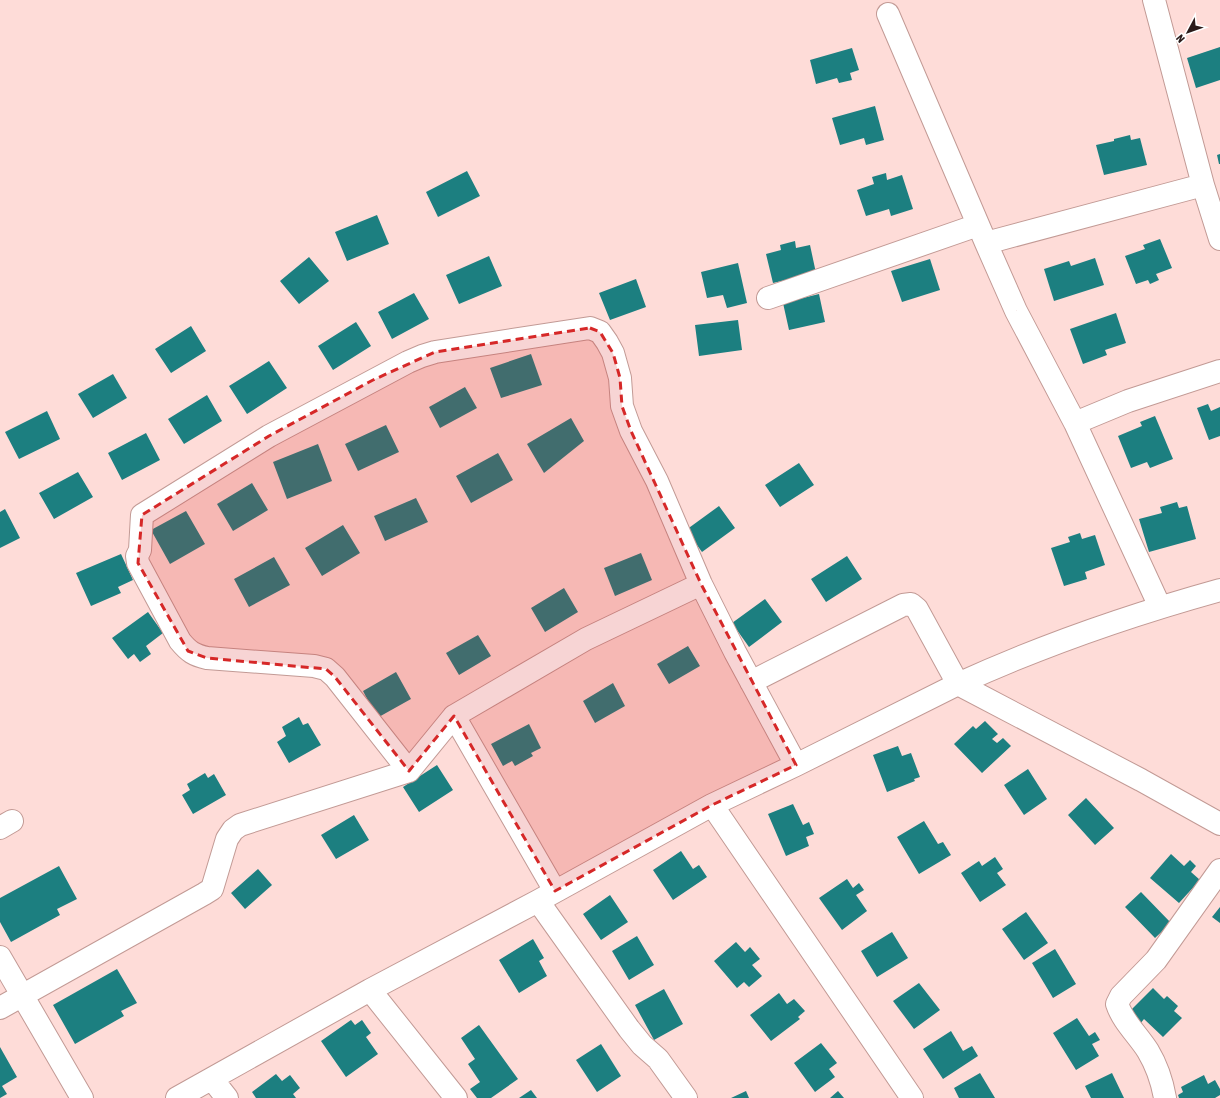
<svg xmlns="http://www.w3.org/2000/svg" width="1220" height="1098" viewBox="0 0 1220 1098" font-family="'Asap Condensed',sans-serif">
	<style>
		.building { fill: #1c7f80 }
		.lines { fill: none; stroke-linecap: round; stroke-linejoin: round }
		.minor-casing { stroke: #c29a95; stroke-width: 24 }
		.minor { stroke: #fff; stroke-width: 22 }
		.marked { fill: #d62828; fill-opacity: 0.2; stroke: #d62828; stroke-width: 3; stroke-dasharray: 8 5; stroke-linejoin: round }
	</style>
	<rect width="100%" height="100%" fill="#fedcd8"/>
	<path class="building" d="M 1220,47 L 1220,80 L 1196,88 L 1187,58 Z
		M 852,48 L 859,70 L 850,73 L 852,80 L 839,83 L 837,78 L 816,84 L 810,60 Z
		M 875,106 L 884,140 L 866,145 L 864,138 L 840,145 L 832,118 Z
		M 1130,135 L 1131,140 L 1140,138 L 1147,165 L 1104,175 L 1096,145 L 1114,141 L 1114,139 Z
		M 1220,154 L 1220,164 L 1219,164 L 1217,155 Z
		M 467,171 L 480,196 L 438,217 L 426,192 Z
		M 886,173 L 887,180 L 902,175 L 913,209 L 891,216 L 889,209 L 866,216 L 857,190 L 874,184 L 872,177 Z
		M 377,215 L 389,244 L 347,261 L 335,232 Z
		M 1160,239 L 1172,268 L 1156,274 L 1159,280 L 1150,284 L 1148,280 L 1136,284 L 1125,256 L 1145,249 L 1143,245 Z
		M 795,241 L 796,248 L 810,245 L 816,273 L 773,283 L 766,254 L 781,250 L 780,245 Z
		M 489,256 L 502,286 L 459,304 L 446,275 Z
		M 309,257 L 329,281 L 299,304 L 280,281 Z
		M 1095,258 L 1104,285 L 1054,301 L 1044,269 L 1069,261 L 1071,266 Z
		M 930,259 L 940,290 L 902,302 L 891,271 Z
		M 738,263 L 747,303 L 727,308 L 723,295 L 707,298 L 701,272 Z
		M 636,279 L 646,307 L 610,320 L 599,293 Z
		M 414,293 L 429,319 L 392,339 L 378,312 Z
		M 819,294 L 825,322 L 789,330 L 783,303 Z
		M 1116,313 L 1126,343 L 1105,350 L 1107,355 L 1083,364 L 1070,329 Z
		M 738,320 L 742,350 L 699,356 L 695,325 Z
		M 356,322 L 371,346 L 333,370 L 318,346 Z
		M 191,326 L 206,351 L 171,373 L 155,349 Z
		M 531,354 L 542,385 L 501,398 L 490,368 Z
		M 269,361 L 287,388 L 247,414 L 229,386 Z
		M 113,374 L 127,398 L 93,418 L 78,394 Z
		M 465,387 L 477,408 L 440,428 L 429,407 Z
		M 207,395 L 222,421 L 184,444 L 168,419 Z
		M 1208,404 L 1211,411 L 1220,407 L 1220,436 L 1209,440 L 1197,408 Z
		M 47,411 L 60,439 L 19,459 L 5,432 Z
		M 1155,416 L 1173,459 L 1150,468 L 1147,462 L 1131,468 L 1118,436 L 1142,426 L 1140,422 Z
		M 571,418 L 584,441 L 544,473 L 527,444 Z
		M 386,425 L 399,452 L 358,471 L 345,444 Z
		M 146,433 L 160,460 L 122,480 L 108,453 Z
		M 318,444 L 332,481 L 287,499 L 273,462 Z
		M 498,453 L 513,480 L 471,503 L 456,476 Z
		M 799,463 L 814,485 L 780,507 L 765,485 Z
		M 78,472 L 93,497 L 54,519 L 39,493 Z
		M 252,483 L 268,510 L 233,531 L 217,504 Z
		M 416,498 L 428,522 L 385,541 L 374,516 Z
		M 1177,502 L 1179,508 L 1187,506 L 1196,539 L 1149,552 L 1139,519 L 1162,513 L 1160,507 Z
		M 719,506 L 735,528 L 702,552 L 686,530 Z
		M 5,509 L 20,538 L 0,548 L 0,512 Z
		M 186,511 L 205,544 L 170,564 L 151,530 Z
		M 343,525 L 360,553 L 322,576 L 305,548 Z
		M 1080,533 L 1082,539 L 1095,535 L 1105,565 L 1085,572 L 1087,579 L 1064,586 L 1051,548 L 1070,542 L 1068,537 Z
		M 641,553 L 652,580 L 615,596 L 604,568 Z
		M 121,554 L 133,580 L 118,587 L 121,593 L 91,606 L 76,573 Z
		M 847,556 L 862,579 L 826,602 L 811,579 Z
		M 274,557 L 290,585 L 249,607 L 234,579 Z
		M 564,588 L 578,612 L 545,632 L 531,608 Z
		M 765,599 L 782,622 L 749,647 L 732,623 Z
		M 148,612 L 163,633 L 146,646 L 151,654 L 140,662 L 134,654 L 128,659 L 112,638 Z
		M 478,635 L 491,656 L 459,675 L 446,653 Z
		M 688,646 L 700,666 L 669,684 L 657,664 Z
		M 396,672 L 411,699 L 377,718 L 363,691 Z
		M 613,683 L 625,706 L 595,723 L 583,701 Z
		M 299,717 L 303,725 L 308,723 L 321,745 L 289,763 L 277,742 L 286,736 L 282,727 Z
		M 985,721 L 998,734 L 992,739 L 997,743 L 1003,738 L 1011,746 L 982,773 L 954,744 L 973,726 L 976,729 Z
		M 529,724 L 541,748 L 531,753 L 533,756 L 515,766 L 512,761 L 503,766 L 491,744 Z
		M 898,746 L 902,756 L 911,753 L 920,777 L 914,779 L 915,781 L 887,792 L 873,755 Z
		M 437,765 L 453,790 L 419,812 L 403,787 Z
		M 1028,769 L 1047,799 L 1024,815 L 1004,785 Z
		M 205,773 L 208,778 L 214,774 L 226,795 L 193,814 L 182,795 L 190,790 L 187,784 Z
		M 1086,798 L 1114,828 L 1095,845 L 1068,815 Z
		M 793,804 L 803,825 L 809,822 L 814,834 L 806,837 L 809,846 L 786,856 L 768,814 Z
		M 354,815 L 369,840 L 336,859 L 321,835 Z
		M 924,821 L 938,844 L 943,842 L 951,855 L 919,874 L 897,837 Z
		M 681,851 L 693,869 L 699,865 L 707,877 L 673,900 L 653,870 Z
		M 1171,854 L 1184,866 L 1190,860 L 1196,866 L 1191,872 L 1200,880 L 1179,903 L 1150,878 Z
		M 995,857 L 1003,869 L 997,873 L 1006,885 L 980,902 L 961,873 L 979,861 L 982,866 Z
		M 59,866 L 77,899 L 57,909 L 60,915 L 11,942 L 0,922 L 0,898 Z
		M 258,869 L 272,885 L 245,909 L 231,893 Z
		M 847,879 L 853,888 L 859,883 L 864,890 L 856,895 L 867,911 L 842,930 L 819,898 Z
		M 1141,892 L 1171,923 L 1155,938 L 1125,907 Z
		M 610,895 L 628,922 L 601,940 L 583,914 Z
		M 1220,907 L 1220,923 L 1212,917 Z
		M 1026,912 L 1048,943 L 1024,960 L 1002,929 Z
		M 892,932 L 908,958 L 877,977 L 861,951 Z
		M 637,936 L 654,965 L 629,980 L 612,951 Z
		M 533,939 L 544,958 L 539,961 L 547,976 L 519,993 L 499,960 Z
		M 736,942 L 745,952 L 750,947 L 760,959 L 752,965 L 762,976 L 749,987 L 744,982 L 737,988 L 714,961 Z
		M 1055,949 L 1076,984 L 1053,998 L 1032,963 Z
		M 117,969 L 137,1003 L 121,1011 L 124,1016 L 75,1044 L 53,1005 Z
		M 919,983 L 940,1010 L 914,1029 L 893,1001 Z
		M 1153,988 L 1164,999 L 1167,996 L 1178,1006 L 1174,1011 L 1182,1018 L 1163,1037 L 1144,1019 L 1140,1024 L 1129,1012 Z
		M 664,989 L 683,1024 L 654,1040 L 635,1005 Z
		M 779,993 L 787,1004 L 794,999 L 805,1011 L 798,1017 L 800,1019 L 771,1041 L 750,1015 Z
		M 1077,1018 L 1089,1036 L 1095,1032 L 1100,1040 L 1092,1044 L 1099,1056 L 1076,1070 L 1053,1033 Z
		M 351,1020 L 355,1025 L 362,1020 L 371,1033 L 366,1037 L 378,1054 L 346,1077 L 321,1041 Z
		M 479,1025 L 518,1079 L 491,1098 L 477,1098 L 470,1089 L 480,1082 L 468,1064 L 475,1059 L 461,1038 Z
		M 951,1031 L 963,1051 L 972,1046 L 978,1056 L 943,1079 L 923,1049 Z
		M 821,1043 L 837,1063 L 829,1069 L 835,1077 L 815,1092 L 794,1063 Z
		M 601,1044 L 621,1076 L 597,1092 L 576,1060 Z
		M 0,1047 L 17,1077 L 2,1086 L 7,1094 L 0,1098 Z
		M 980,1073 L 995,1098 L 959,1098 L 954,1088 Z
		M 1112,1073 L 1124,1098 L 1091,1098 L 1085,1086 Z
		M 276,1074 L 282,1081 L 290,1075 L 300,1088 L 293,1094 L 296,1098 L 256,1098 L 252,1092 Z
		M 1204,1075 L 1208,1084 L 1215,1080 L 1220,1089 L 1220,1095 L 1215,1098 L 1179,1098 L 1178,1095 L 1183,1092 L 1181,1087 Z
		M 531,1090 L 537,1098 L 519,1098 Z
		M 746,1091 L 749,1098 L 731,1098 Z
		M 838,1091 L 844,1098 L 830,1098 Z"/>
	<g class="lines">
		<defs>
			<path id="minor" d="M 1154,0 L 1203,185 L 1220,239
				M 888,14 L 986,243 L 1016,311 L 1075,423 L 1160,607
				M 986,243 L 1203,185
				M 768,298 L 978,225
				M 1075,423 L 1128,401 L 1220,371
				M 751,682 L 903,605 L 911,604 L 917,609 L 958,684 C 1043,645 1130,615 1220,590
				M 454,716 L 555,891
				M 409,771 L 335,677 L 326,669 L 314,666 L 207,658 C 194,655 189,652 180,641 L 138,563 L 137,556 L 140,550 L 142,515 L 269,436 L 408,362 L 422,356 L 435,352 L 590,328 L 600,332 L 607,342 L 613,353 L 620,378 L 622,406 L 631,431 L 657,481 L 701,584 L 735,652 L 796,765
				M 712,805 L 912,1098
				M 0,828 L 12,821
				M 538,901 L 629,1029 L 642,1045 L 658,1059 L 686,1098
				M 0,957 L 82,1098
				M 370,990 L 456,1098
				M 0,1008 L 204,894 L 212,889 L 227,839 L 233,830 L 240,825 L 409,771 L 454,716 L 586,639 L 701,584
				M 212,1079 L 227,1098
				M 177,1098 L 370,990 L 538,901 L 712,805 L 796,765 L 958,684 L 1141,780 L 1220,824
				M 1165,1098 C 1162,1081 1157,1066 1148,1051 C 1138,1035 1123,1022 1117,1004 L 1121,996 L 1156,960 L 1220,870"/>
		</defs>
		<use href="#minor" class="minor-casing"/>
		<use href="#minor" class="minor"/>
	</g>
	<path class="marked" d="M 590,328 L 600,332 L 613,353 L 620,378 L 622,406 L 631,431 L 701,584 L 796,765 L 712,805 L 555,891 L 454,716 L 409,771 L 335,677 L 326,669 L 207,658 L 188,651 L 138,563 L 142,515 L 269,436 L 373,380 L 435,352 Z"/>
	<g transform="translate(1188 32) rotate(229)" stroke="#ffffff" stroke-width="3" paint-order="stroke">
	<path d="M0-3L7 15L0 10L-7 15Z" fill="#2a1b1a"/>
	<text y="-6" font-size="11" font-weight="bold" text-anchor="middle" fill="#2a1b1a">N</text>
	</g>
</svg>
